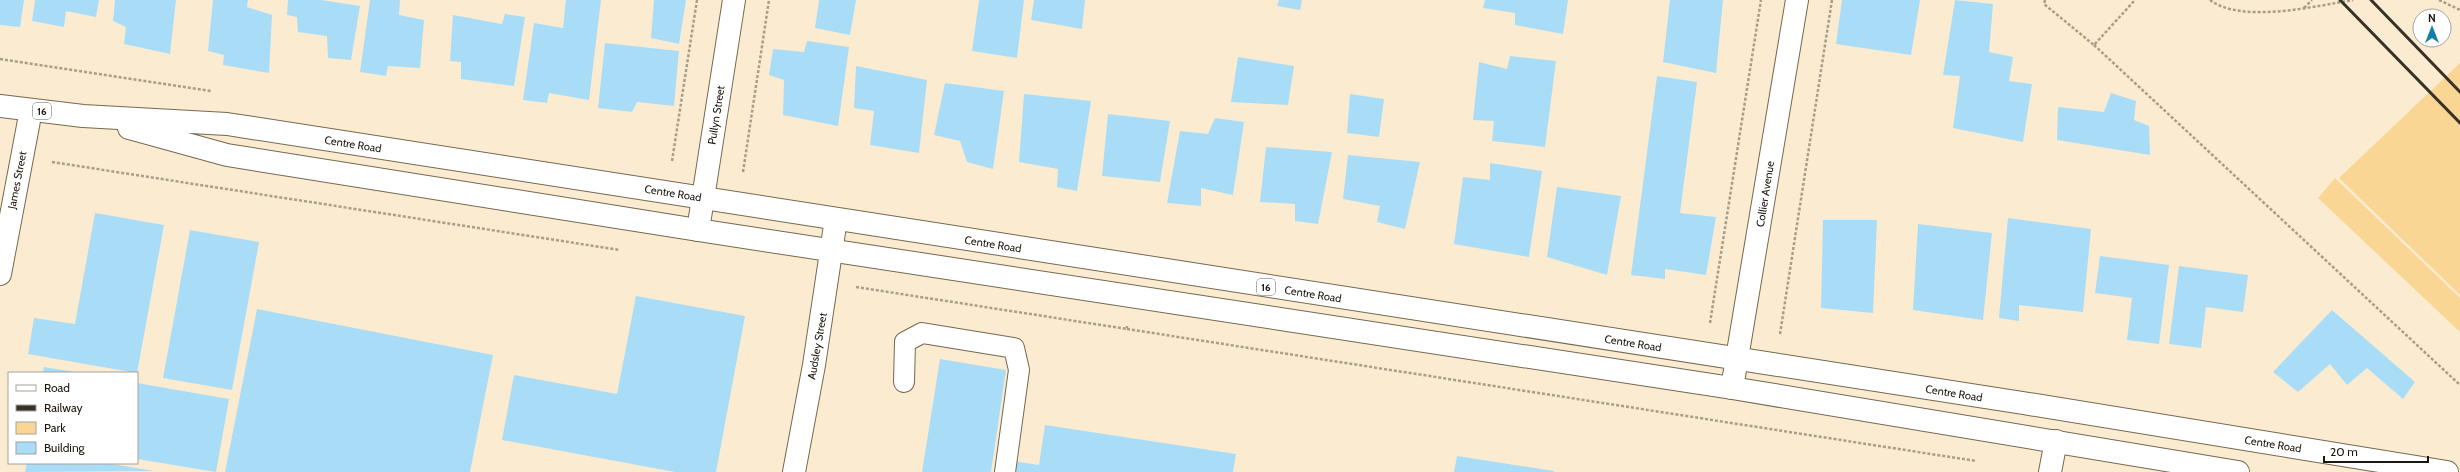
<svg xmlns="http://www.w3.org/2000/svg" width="2460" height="472" viewBox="0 0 2460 472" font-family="Cabin,sans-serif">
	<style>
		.green { fill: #fad694 }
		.building { fill: #a9ddf7 }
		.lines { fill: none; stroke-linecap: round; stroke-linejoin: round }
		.service-casing { stroke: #756850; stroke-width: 22 }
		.minor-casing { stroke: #756850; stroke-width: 24 }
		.tertiary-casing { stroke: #756850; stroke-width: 24 }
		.primary-casing { stroke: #756850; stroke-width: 24 }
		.path { stroke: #a99d89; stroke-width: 2.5; stroke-dasharray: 3 2; stroke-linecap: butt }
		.service { stroke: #fff; stroke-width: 20 }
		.minor { stroke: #fff; stroke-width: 22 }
		.tertiary { stroke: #fff; stroke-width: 22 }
		.primary { stroke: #fff; stroke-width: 22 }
		.rail { stroke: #383126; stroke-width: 3 }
		.labels { text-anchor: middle; stroke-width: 3; stroke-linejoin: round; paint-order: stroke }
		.shield { fill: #fff; stroke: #615d56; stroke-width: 1 }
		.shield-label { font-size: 10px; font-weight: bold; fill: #1d170e }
		.street-label { font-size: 11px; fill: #1d170e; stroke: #fff }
	</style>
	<rect width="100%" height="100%" fill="#fbecd1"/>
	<path class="green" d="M 2460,63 L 2460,295 L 2339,178 Z
		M 2335,178 L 2460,298 L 2460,332 L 2318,198 Z"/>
	<path class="building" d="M 0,0 L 24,0 L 20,27 L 0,25 Z
		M 35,0 L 99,0 L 96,17 L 66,11 L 64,27 L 32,21 Z
		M 115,0 L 176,0 L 170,54 L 124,44 L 126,27 L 113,21 Z
		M 213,0 L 248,0 L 247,7 L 272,15 L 269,73 L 223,65 L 224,55 L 208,51 Z
		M 288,0 L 321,0 L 360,6 L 351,60 L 328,58 L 327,36 L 298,32 L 297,17 L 287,15 Z
		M 370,0 L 400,0 L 399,15 L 424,20 L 420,68 L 388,66 L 386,76 L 360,72 Z
		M 566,0 L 601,0 L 589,100 L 549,93 L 547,103 L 523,100 L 534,23 L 563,28 Z
		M 654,0 L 686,0 L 679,44 L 651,38 Z
		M 819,0 L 856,0 L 850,35 L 815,28 Z
		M 979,0 L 1024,0 L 1017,58 L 972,51 Z
		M 1034,0 L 1085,0 L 1082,29 L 1031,20 Z
		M 1279,0 L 1302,0 L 1300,10 L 1277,6 Z
		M 1485,0 L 1568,0 L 1563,34 L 1515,25 L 1515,13 L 1483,8 Z
		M 1670,0 L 1723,0 L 1716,73 L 1663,62 Z
		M 1842,0 L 1920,0 L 1911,55 L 1836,44 Z
		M 1955,0 L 1993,4 L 1989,52 L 2013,57 L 2009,81 L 2032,84 L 2023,142 L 1953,128 L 1960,76 L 1943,75 Z
		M 505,14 L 525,17 L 514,86 L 461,79 L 461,62 L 450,61 L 453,15 L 502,24 Z
		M 807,41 L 849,47 L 838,126 L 783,115 L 784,80 L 769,75 L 773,49 L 804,52 Z
		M 605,43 L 679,51 L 674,106 L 637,102 L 632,112 L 598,108 Z
		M 1510,56 L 1556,61 L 1545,147 L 1492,141 L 1494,121 L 1473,120 L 1479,62 L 1507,69 Z
		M 1238,57 L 1294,66 L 1288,105 L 1231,102 Z
		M 856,66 L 927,80 L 919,153 L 870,145 L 874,111 L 854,108 Z
		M 1657,76 L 1697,82 L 1680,213 L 1716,217 L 1706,275 L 1665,269 L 1665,279 L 1631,275 Z
		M 945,83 L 1004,91 L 993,169 L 967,162 L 960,141 L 934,135 Z
		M 2111,93 L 2136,101 L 2134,120 L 2149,126 L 2150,155 L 2057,140 L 2058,107 L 2104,112 Z
		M 1024,94 L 1091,101 L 1077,191 L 1057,187 L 1058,169 L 1019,162 Z
		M 1350,94 L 1384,99 L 1379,137 L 1347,133 Z
		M 1108,114 L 1170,121 L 1160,182 L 1102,176 Z
		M 1215,118 L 1244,122 L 1233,195 L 1201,188 L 1201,206 L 1167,203 L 1180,131 L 1208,134 Z
		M 1266,147 L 1332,152 L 1318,224 L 1295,221 L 1295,204 L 1260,202 Z
		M 1348,155 L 1420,162 L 1405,229 L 1377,222 L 1380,206 L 1343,199 Z
		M 1490,163 L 1542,171 L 1529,257 L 1454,244 L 1463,177 L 1490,180 Z
		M 1557,187 L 1621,196 L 1607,275 L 1547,257 Z
		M 95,213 L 164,225 L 137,373 L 28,354 L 34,318 L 75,324 Z
		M 2008,218 L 2091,229 L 2083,312 L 2019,305 L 2019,321 L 1999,318 Z
		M 1823,220 L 1877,220 L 1873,313 L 1821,308 Z
		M 1918,224 L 1992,233 L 1983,320 L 1913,310 Z
		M 190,230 L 259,242 L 232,390 L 163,378 Z
		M 2100,256 L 2169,265 L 2159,344 L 2127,340 L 2132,298 L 2095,293 Z
		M 2179,266 L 2248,275 L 2243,312 L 2206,307 L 2201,348 L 2169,344 Z
		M 636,296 L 745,316 L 716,472 L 675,472 L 502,440 L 514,375 L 617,394 Z
		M 257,309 L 493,355 L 470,472 L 225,472 Z
		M 2332,310 L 2415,382 L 2403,399 L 2367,368 L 2347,385 L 2330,364 L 2298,392 L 2273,372 Z
		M 940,359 L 1006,370 L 991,472 L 922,472 Z
		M 44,367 L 75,372 L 75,373 L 43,373 Z
		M 137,383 L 229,399 L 216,472 L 137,459 Z
		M 1045,425 L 1236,454 L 1233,472 L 1011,472 L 1013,461 L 1039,465 Z
		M 1457,456 L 1554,471 L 1554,472 L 1454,472 Z
		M 27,463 L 106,463 L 154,471 L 25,472 Z"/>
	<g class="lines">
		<defs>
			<path id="service" d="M 904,382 L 905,342 L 922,333 L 1014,348 L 1019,370 L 1005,472"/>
			<path id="minor" d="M 698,230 L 734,0
				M 0,274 L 31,110
				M 794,472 L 814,365 L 836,219
				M 2050,472 L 2056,441"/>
			<path id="tertiary" d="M 1732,388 L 1797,0"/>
			<path id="primary" d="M 0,106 L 83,116 L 227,124 L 2023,403 L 2447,472
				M 129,128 L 227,155 L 698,230 L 1732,388 L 2238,472"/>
		</defs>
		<use href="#service" class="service-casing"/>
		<use href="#minor" class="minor-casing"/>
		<use href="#tertiary" class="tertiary-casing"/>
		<use href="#primary" class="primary-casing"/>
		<path class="path" d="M 2045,0 L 2044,4 L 2094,45 L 2135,0
			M 2210,0 C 2242,24 2316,6 2353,0
			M 2439,0 L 2460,10
			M 2304,8 L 2312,0
			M 2094,45 L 2460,385
			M 0,59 L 211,91
			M 672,161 L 697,0
			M 52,162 L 620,250
			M 743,172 L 769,0
			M 856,287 L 1127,329 L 1127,326
			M 1710,323 L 1761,0
			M 1127,329 L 1976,461
			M 1780,334 L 1832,0"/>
		<use href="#service" class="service"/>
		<use href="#minor" class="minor"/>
		<use href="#tertiary" class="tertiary"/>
		<use href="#primary" class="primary"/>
		<path class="rail" d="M 2340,0 L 2460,123
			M 2371,0 L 2460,92"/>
	</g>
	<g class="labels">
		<g class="shield">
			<rect x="33" y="103" width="18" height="16" rx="3"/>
			<rect x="1257" y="279" width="18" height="16" rx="3"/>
		</g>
		<g class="shield-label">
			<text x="42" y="115">16</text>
			<text x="1266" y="291">16</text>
		</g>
		<g class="street-label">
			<text transform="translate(716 115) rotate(-81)" y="4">Pullyn Street</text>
			<text transform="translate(353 144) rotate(9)" y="4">Centre Road</text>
			<text transform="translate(17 180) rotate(-79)" y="4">James Street</text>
			<text transform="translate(673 193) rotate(9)" y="4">Centre Road</text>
			<text transform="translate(1765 194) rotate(-81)" y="4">Collier Avenue</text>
			<text transform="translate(993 244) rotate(9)" y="4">Centre Road</text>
			<text transform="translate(1313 294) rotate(9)" y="4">Centre Road</text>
			<text transform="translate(1633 343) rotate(9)" y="4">Centre Road</text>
			<text transform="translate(817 346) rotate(-80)" y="4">Audsley Street</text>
			<text transform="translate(1954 393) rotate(9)" y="4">Centre Road</text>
			<text transform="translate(2273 444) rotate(9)" y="4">Centre Road</text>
		</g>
	</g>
	<rect x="8" y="372" width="130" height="92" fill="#ffffff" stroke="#a5a29f"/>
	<rect x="16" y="385" width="20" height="6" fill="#ffffff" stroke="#a5a29f"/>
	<text x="44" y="392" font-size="12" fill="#1d170e">Road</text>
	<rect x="16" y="405" width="20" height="6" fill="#383126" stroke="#a5a29f"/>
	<text x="44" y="412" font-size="12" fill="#1d170e">Railway</text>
	<rect x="16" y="422" width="20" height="12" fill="#fad694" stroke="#a5a29f"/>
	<text x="44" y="432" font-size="12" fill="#1d170e">Park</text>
	<rect x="16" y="442" width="20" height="12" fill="#a9ddf7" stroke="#a5a29f"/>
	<text x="44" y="452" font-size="12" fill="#1d170e">Building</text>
	<g transform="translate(2432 28)"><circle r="19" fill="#ffffff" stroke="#a5a29f"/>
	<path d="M0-3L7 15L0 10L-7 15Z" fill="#0f80a7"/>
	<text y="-6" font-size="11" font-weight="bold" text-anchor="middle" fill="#1d170e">N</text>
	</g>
	<path d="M2324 456v6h104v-6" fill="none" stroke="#1d170e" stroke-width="2"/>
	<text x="2330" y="456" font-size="12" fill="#1d170e" stroke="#ffffff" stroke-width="3" paint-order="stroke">20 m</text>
</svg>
